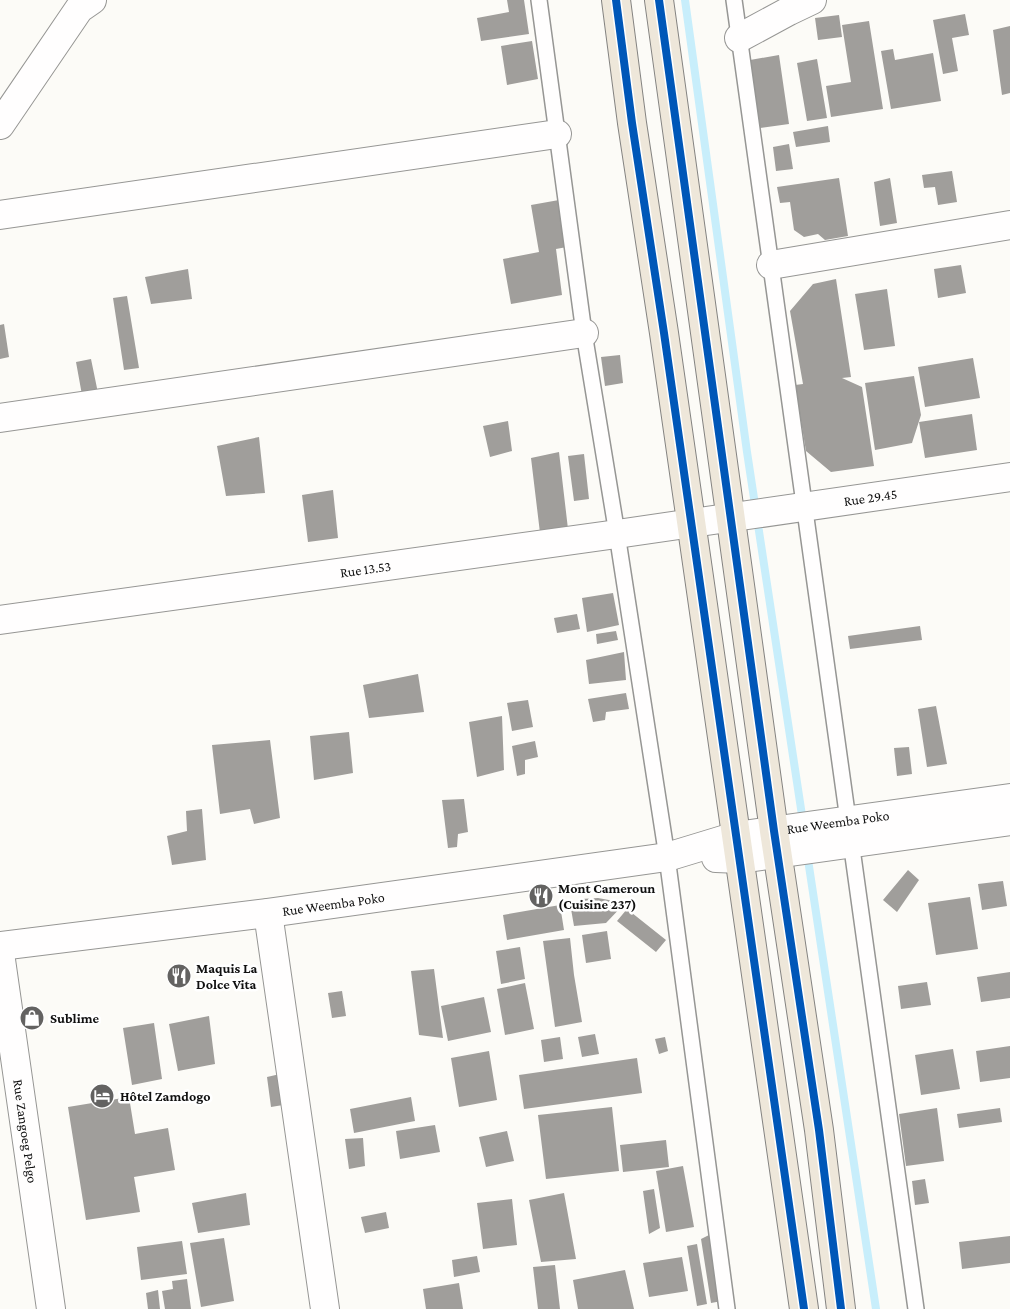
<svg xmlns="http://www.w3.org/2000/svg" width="1010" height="1309" viewBox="0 0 1010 1309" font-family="'Crimson Pro',serif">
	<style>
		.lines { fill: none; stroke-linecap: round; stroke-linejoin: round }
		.stream { stroke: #c8eefb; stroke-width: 8 }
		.building { fill: #a09e9b }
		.service-casing { stroke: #969694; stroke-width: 18 }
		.minor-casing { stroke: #969694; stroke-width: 30 }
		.primary-casing { stroke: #848381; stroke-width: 30 }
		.service { stroke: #fffefe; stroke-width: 15 }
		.minor { stroke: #fffefe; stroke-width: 28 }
		.primary { stroke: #eee7da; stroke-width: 28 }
		.cycleway-casing { stroke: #fff; stroke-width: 11 }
		.cycleway { stroke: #0057b8; stroke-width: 8 }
		.labels { text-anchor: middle; stroke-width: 5; stroke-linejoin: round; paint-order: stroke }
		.street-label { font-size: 14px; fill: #101010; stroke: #fff }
		.poi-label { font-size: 14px; font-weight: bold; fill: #101010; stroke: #fff; text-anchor: start }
	</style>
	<rect width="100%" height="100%" fill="#fcfbf7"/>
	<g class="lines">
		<path class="stream" d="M 685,0 L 747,452 L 803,822
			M 807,853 L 876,1309"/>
	</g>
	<path class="building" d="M 507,0 L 524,0 L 529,34 L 481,41 L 477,18 L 509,12 Z
		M 965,14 L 969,35 L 952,38 L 958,71 L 943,74 L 933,20 Z
		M 839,15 L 842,37 L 818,40 L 815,18 Z
		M 869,21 L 883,109 L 831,117 L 826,86 L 851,82 L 842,25 Z
		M 1010,26 L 1010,93 L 1002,95 L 993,30 Z
		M 532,41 L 538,79 L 507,85 L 501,46 Z
		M 893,49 L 895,60 L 933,53 L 941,101 L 891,109 L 881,51 Z
		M 779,55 L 789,124 L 760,128 L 750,60 Z
		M 817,59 L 827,118 L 807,121 L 797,63 Z
		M 828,126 L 830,142 L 796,147 L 793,132 Z
		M 789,144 L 793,169 L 776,171 L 773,147 Z
		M 952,171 L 957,202 L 938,205 L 935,187 L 924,188 L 922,175 Z
		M 839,178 L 848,236 L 825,240 L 818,234 L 804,237 L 794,230 L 790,202 L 780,203 L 777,187 Z
		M 890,178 L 897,223 L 880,226 L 874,182 Z
		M 559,200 L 567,247 L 556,249 L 562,295 L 511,304 L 503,259 L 539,252 L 531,205 Z
		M 961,265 L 966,293 L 938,298 L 934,269 Z
		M 188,269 L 192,299 L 151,304 L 145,277 Z
		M 836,279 L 851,377 L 842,378 L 862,387 L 874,466 L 831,472 L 806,451 L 795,385 L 803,384 L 790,311 L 813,284 Z
		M 887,289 L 895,346 L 864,350 L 855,294 Z
		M 127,296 L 139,368 L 124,370 L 113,298 Z
		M 4,324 L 9,357 L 0,359 L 0,325 Z
		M 620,355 L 623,383 L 605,386 L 601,357 Z
		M 973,358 L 980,398 L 925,407 L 918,367 Z
		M 91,359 L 98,393 L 82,395 L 76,362 Z
		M 914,376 L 921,415 L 912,443 L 875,450 L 865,383 Z
		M 972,414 L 977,450 L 925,458 L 919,422 Z
		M 508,421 L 512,451 L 490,457 L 483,426 Z
		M 259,437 L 265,493 L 226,496 L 217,446 Z
		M 559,452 L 568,529 L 540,533 L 531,458 Z
		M 584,454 L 589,499 L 574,501 L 568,456 Z
		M 333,490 L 338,538 L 308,542 L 302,495 Z
		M 613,593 L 619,625 L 587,632 L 582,598 Z
		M 577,614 L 580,629 L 557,633 L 554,618 Z
		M 920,626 L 922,640 L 850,649 L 848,636 Z
		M 616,631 L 618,640 L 597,644 L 596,634 Z
		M 624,652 L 626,680 L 589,684 L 586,660 Z
		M 418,674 L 424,712 L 369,718 L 363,685 Z
		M 626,693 L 629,709 L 606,712 L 605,720 L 593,722 L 588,699 Z
		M 528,700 L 533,727 L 512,731 L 507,703 Z
		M 936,706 L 947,764 L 927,767 L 918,709 Z
		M 502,716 L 504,770 L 477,777 L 469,722 Z
		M 349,732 L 353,773 L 314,780 L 310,736 Z
		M 270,740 L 280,818 L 254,824 L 250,809 L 220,814 L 212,745 Z
		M 535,741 L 538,757 L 525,760 L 525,774 L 517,776 L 512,746 Z
		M 909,747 L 912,774 L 897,776 L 894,748 Z
		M 464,799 L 468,832 L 458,834 L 457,847 L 448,848 L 442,800 Z
		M 202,809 L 206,860 L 172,865 L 167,836 L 187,831 L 186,811 Z
		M 908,870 L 919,880 L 897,912 L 883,900 Z
		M 1003,881 L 1007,906 L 982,910 L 978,884 Z
		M 970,897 L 978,949 L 936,955 L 928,903 Z
		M 598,898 L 625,903 L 606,923 L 574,926 L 571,909 L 583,910 L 581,899 Z
		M 560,905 L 564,930 L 507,940 L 503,915 Z
		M 627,909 L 666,940 L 656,952 L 617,921 Z
		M 607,931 L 611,959 L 586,963 L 582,935 Z
		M 570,938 L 574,975 L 582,1022 L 555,1027 L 543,941 Z
		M 520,947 L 525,979 L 501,984 L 496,951 Z
		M 434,969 L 443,1038 L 419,1035 L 411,971 Z
		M 1010,972 L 1010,998 L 981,1002 L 977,977 Z
		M 927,982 L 931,1005 L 901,1009 L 898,986 Z
		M 525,983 L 534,1029 L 505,1035 L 497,989 Z
		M 342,991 L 346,1016 L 332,1018 L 328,993 Z
		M 484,997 L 491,1032 L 448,1041 L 441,1006 Z
		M 209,1016 L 215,1064 L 178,1071 L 169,1024 Z
		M 154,1023 L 162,1079 L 132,1085 L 123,1028 Z
		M 595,1034 L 599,1054 L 582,1057 L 578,1037 Z
		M 560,1037 L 563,1059 L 544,1062 L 541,1040 Z
		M 665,1037 L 668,1051 L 659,1054 L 655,1039 Z
		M 1010,1046 L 1010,1078 L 980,1082 L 976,1051 Z
		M 953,1049 L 960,1089 L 921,1095 L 915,1055 Z
		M 489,1051 L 497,1100 L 459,1107 L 451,1058 Z
		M 637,1058 L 642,1093 L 524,1109 L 519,1075 Z
		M 280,1074 L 283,1105 L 271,1107 L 267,1077 Z
		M 129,1097 L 135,1134 L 168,1128 L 175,1170 L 134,1177 L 140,1212 L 86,1220 L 68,1107 Z
		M 411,1097 L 415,1121 L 354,1133 L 350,1109 Z
		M 612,1107 L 619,1171 L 546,1179 L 538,1115 Z
		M 937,1108 L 944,1161 L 906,1166 L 899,1114 Z
		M 1000,1108 L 1002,1122 L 959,1128 L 957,1114 Z
		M 435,1125 L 440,1152 L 400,1159 L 396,1131 Z
		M 507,1131 L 514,1161 L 486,1167 L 479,1137 Z
		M 363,1138 L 365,1166 L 349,1169 L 345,1139 Z
		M 666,1140 L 669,1167 L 623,1172 L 620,1145 Z
		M 683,1166 L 694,1227 L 666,1232 L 656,1171 Z
		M 925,1179 L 929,1203 L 915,1205 L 912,1181 Z
		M 654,1189 L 660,1228 L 649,1234 L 643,1191 Z
		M 246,1193 L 250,1225 L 198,1233 L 192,1203 Z
		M 564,1193 L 576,1259 L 541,1262 L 529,1200 Z
		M 512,1199 L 517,1245 L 483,1249 L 477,1203 Z
		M 386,1212 L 389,1228 L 365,1233 L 361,1217 Z
		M 711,1234 L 722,1301 L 711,1303 L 701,1239 Z
		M 1010,1236 L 1010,1263 L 962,1269 L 959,1242 Z
		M 224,1238 L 234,1301 L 201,1307 L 190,1243 Z
		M 182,1241 L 187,1274 L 141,1280 L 137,1247 Z
		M 697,1244 L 707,1304 L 697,1306 L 687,1246 Z
		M 477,1256 L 480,1272 L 454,1277 L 452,1260 Z
		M 682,1257 L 688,1291 L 649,1297 L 643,1263 Z
		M 555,1265 L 560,1309 L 538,1309 L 533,1267 Z
		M 625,1270 L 634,1309 L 578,1309 L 573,1280 Z
		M 187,1279 L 191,1309 L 165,1309 L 162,1291 L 173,1289 L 172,1281 Z
		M 459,1283 L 463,1309 L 426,1309 L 423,1289 Z
		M 158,1290 L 160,1309 L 148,1309 L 146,1293 Z"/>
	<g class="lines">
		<defs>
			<path id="service" d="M 539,0 L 584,333 L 617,534 L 667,857 L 727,1309
				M 734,0 L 916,1309"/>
			<g id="minor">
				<path d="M 739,38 L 789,11 L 812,0"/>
				<path d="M 0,125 L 79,9 L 92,0"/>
				<path d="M 0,215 L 557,134"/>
				<path d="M 771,265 L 1010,225"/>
				<path d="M 0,418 L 584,333"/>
				<path id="s1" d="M 0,620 L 617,534 L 1010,477"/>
				<path d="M 716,858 L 740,859 L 1010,821"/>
				<path d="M 268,913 L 325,1309"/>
				<path id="s2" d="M 0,946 L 268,913 L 667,857 L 736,836 L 1010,798"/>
				<path id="s3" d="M 0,953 L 51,1309"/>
			</g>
			<path id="primary" d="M 616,0 L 632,123 L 664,333 L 804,1309
				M 659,0 L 774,831 L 819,1130 L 841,1309"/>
		</defs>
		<use href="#service" class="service-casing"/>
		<use href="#minor" class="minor-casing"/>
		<use href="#primary" class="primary-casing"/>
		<use href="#service" class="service"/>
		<use href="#minor" class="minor"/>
		<use href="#primary" class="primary"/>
		<defs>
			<path id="cycleway" d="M 616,0 L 632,123 L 664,333 L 804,1309
				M 659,0 L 774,831 L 819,1130 L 841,1309"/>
		</defs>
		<use href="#cycleway" class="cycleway-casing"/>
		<use href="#cycleway" class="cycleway"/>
	</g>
	<defs>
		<symbol id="restaurant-disc" viewBox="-11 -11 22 22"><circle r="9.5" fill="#636261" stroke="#fff"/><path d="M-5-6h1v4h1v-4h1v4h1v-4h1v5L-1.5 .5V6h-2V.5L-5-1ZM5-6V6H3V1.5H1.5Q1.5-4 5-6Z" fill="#fff"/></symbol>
		<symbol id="shop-disc" viewBox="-11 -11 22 22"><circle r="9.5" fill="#636261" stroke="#fff"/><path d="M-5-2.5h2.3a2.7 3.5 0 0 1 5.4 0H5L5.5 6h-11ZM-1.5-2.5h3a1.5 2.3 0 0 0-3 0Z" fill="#fff"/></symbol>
		<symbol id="hotel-disc" viewBox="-11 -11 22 22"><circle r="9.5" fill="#636261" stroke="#fff"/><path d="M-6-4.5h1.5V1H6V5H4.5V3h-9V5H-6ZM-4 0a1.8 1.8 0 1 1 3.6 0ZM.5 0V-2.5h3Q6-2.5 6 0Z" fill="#fff"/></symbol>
	</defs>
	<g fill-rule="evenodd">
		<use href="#restaurant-disc" x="527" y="882" width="28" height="28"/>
		<use href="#restaurant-disc" x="165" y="962" width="28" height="28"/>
		<use href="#shop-disc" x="18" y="1004" width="28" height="28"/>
		<use href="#hotel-disc" x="88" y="1082" width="28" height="28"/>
	</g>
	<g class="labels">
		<g class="street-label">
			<text dy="5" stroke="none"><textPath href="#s1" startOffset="879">Rue 29.45</textPath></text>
			<text dy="5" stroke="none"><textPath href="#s1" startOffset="369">Rue 13.53</textPath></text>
			<text dy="5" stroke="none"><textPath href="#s2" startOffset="848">Rue Weemba Poko</textPath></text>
			<text dy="5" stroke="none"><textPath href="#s2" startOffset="336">Rue Weemba Poko</textPath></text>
			<text dy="5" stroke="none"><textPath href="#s3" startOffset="180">Rue Zangoeg Pelgo</textPath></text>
		</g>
		<g class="poi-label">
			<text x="558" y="893">Mont Cameroun<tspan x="558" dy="16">(Cuisine 237)</tspan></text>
			<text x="196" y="973">Maquis La<tspan x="196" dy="16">Dolce Vita</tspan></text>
			<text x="50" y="1023">Sublime</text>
			<text x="120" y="1101">Hôtel Zamdogo</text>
		</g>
	</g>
</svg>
